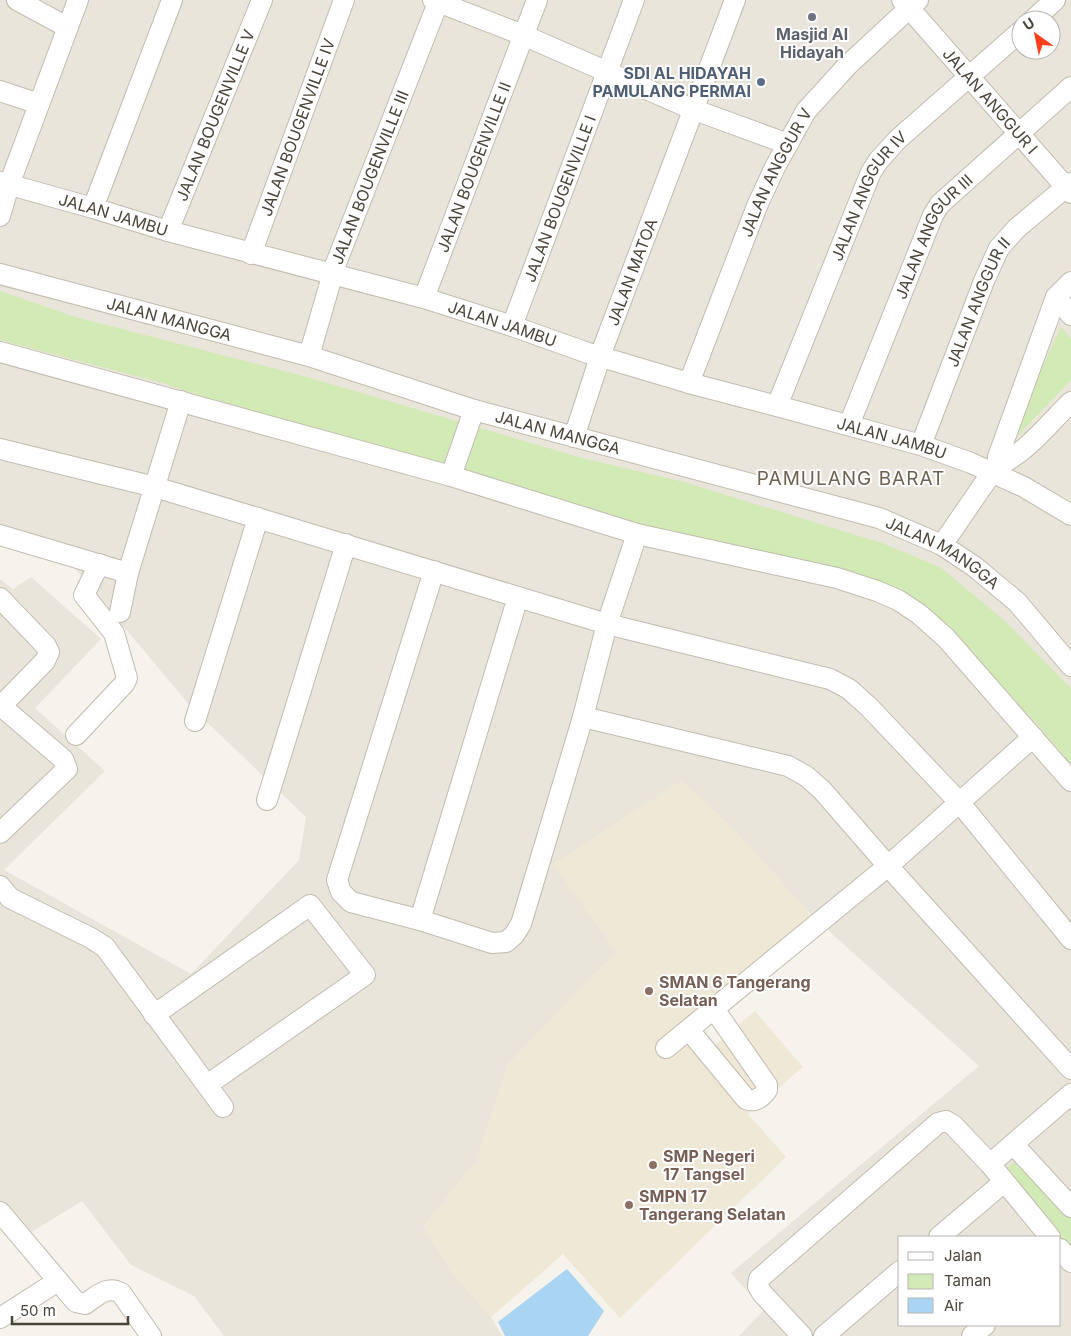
<svg xmlns="http://www.w3.org/2000/svg" width="1071" height="1336" viewBox="0 0 1071 1336" font-family="Inter,sans-serif">
	<style>
		.residential { fill: #eae5da; fill-rule: evenodd }
		.education { fill: #efe8d6 }
		.green { fill: #d2eab5 }
		.water { fill: #a9d4f2 }
		.lines { fill: none; stroke-linecap: round; stroke-linejoin: round }
		.minor-casing { stroke: #c2bbae; stroke-width: 22 }
		.minor { stroke: #fff; stroke-width: 20 }
		.worship-dot { fill: #6b7280; stroke: #fff; stroke-width: 2 }
		.service-dot { fill: #5c6f8a; stroke: #fff; stroke-width: 2 }
		.education-dot { fill: #8d6e63; stroke: #fff; stroke-width: 2 }
		.labels { text-anchor: middle; stroke-width: 4; stroke-linejoin: round; paint-order: stroke }
		.worship-label { font-size: 16px; font-weight: bold; fill: #5b616d; stroke: #fff }
		.service-label { font-size: 16px; font-weight: bold; fill: #4e5e75; stroke: #fff; text-anchor: end }
		.street-label { font-size: 16px; fill: #4b4439; stroke: #fff }
		.education-label { font-size: 16px; font-weight: bold; fill: #785e54; stroke: #fff; text-anchor: start }
		.quarter-label { font-size: 19px; letter-spacing: 1px; fill: #6e6250; stroke: #fff }
	</style>
	<rect width="100%" height="100%" fill="#f6f3ec"/>
	<path class="residential" d="M 0,0 L 1071,0 L 1071,1336 L 739,1336 L 764,1310 L 731,1273 L 979,1066 L 811,915 L 730,826 L 681,781 L 616,952 L 508,1065 L 477,1160 L 424,1226 L 451,1271 L 491,1317 L 502,1336 L 224,1336 L 194,1296 L 131,1265 L 82,1201 L 27,1235 L 0,1205 L 0,579 L 13,589 L 31,577 L 101,639 L 35,708 L 105,771 L 4,870 L 191,974 L 299,860 L 306,817 L 191,707 L 62,553 L 0,529 ZM 1021,20 L 1051,20 L 1051,50 L 1021,50 ZM 900,1237 L 1060,1237 L 1060,1325 L 900,1325 Z"/>
	<path class="education" d="M 681,781 L 730,826 L 811,915 L 672,1030 L 700,1058 L 755,1011 L 803,1067 L 748,1114 L 786,1157 L 620,1318 L 563,1254 L 491,1317 L 451,1271 L 424,1226 L 477,1160 L 508,1065 L 616,952 L 553,864 Z"/>
	<path class="green" d="M 0,291 L 75,317 L 307,377 L 582,458 L 684,482 L 882,543 L 940,567 L 1005,621 L 1071,688 L 1071,764 L 1039,726 L 963,645 L 900,600 L 446,475 L 162,383 L 0,340 Z
		M 1061,327 L 1071,338 L 1071,380 L 1003,451 Z
		M 1020,1157 L 1071,1212 L 1071,1268 L 1060,1255 L 1060,1237 L 1044,1237 L 993,1180 Z"/>
	<path class="water" d="M 567,1269 L 604,1311 L 588,1336 L 505,1336 L 498,1322 Z"/>
	<g class="lines">
		<defs>
			<g id="minor">
				<path d="M 17,0 L 67,27"/>
				<path d="M 433,0 L 523,35 L 692,109 L 788,144"/>
				<path id="s1" d="M 902,0 L 1071,193"/>
				<path d="M 1033,20 L 1055,0"/>
				<path d="M 0,91 L 39,104"/>
				<path id="s2" d="M 0,182 L 93,208 L 168,231 L 424,298 L 512,326 L 588,353 L 689,383 L 777,406 L 921,445 L 971,463 L 1024,487 L 1071,515"/>
				<path d="M 93,208 L 172,0"/>
				<path d="M 0,216 L 9,185 L 78,0"/>
				<path id="s3" d="M 168,231 L 262,0"/>
				<path id="s4" d="M 251,254 L 344,0"/>
				<path id="s5" d="M 0,274 L 309,356 L 474,410 L 879,518 L 942,545 L 975,567 L 1017,602 L 1071,666"/>
				<path d="M 1056,297 L 1071,315"/>
				<path id="s6" d="M 424,298 L 537,0"/>
				<path id="s7" d="M 512,326 L 634,0"/>
				<path d="M 0,352 L 451,476 L 637,534 L 837,578 L 877,591 L 898,600 L 919,614 L 946,638 L 1071,781"/>
				<path id="s8" d="M 309,356 L 335,266 L 439,0"/>
				<path id="s9" d="M 689,383 L 757,206 L 775,167 L 806,111 L 847,66 L 918,0"/>
				<path id="s10" d="M 777,406 L 871,172 L 879,160 L 897,140 L 1021,31"/>
				<path id="s11" d="M 849,425 L 933,215 L 940,204 L 1071,87"/>
				<path id="s12" d="M 574,437 L 603,348 L 735,0"/>
				<path id="s13" d="M 921,445 L 984,281 L 999,248 L 1017,228 L 1071,183"/>
				<path d="M 0,449 L 155,487 L 607,624 L 830,679 L 849,689 L 869,707 L 960,803 L 1071,939"/>
				<path d="M 997,465 C 1023,457 1051,421 1071,402"/>
				<path d="M 451,476 L 474,410"/>
				<path d="M 0,535 L 128,573"/>
				<path d="M 942,545 L 997,465 L 998,457 L 1056,297 L 1071,282"/>
				<path d="M 434,571 L 337,880 L 341,892 L 351,902 L 420,920 L 492,943 L 506,942 L 514,935 L 521,924 L 583,717 L 607,624 L 637,534"/>
				<path d="M 0,598 L 46,646 L 49,652 L 45,661 L 0,707"/>
				<path d="M 120,612 L 128,573 L 181,401"/>
				<path d="M 583,717 L 788,766 L 806,776 L 822,790 L 888,866 L 1071,1069"/>
				<path d="M 195,721 L 258,518"/>
				<path d="M 76,735 L 124,684 L 127,678 L 114,633 L 84,595 L 99,564"/>
				<path d="M 267,800 L 346,544"/>
				<path d="M 0,833 L 67,769 L 63,759 L 1,706"/>
				<path d="M 0,886 L 10,898 L 91,938 L 105,947 L 223,1107"/>
				<path d="M 420,920 L 518,597"/>
				<path d="M 154,1015 L 310,905 L 365,975 L 207,1085"/>
				<path d="M 689,1030 L 746,1099 C 755,1103 762,1097 767,1090 L 767,1085 L 714,1009"/>
				<path d="M 666,1048 L 888,866 L 1033,737"/>
				<path d="M 1013,1144 L 1071,1207"/>
				<path d="M 990,1164 L 1071,1094"/>
				<path d="M 0,1212 L 76,1302 L 85,1304 C 97,1296 107,1285 121,1293 L 151,1336"/>
				<path d="M 939,1237 L 1004,1182"/>
				<path d="M 1060,1249 L 1071,1262"/>
				<path d="M 0,1318 L 58,1281"/>
				<path d="M 802,1336 L 762,1293 L 758,1286 L 759,1279 L 938,1123 L 946,1121 L 953,1125 L 990,1164 L 1050,1237"/>
				<path d="M 824,1336 L 900,1271"/>
				<path d="M 972,1336 L 985,1325"/>
			</g>
		</defs>
		<use href="#minor" class="minor-casing"/>
		<use href="#minor" class="minor"/>
	</g>
	<circle class="worship-dot" cx="812" cy="17" r="5"/>
	<circle class="service-dot" cx="761" cy="82" r="5"/>
	<g class="education-dot">
		<circle cx="649" cy="991" r="5"/>
		<circle cx="653" cy="1165" r="5"/>
		<circle cx="629" cy="1205" r="5"/>
	</g>
	<g class="labels">
		<g class="worship-label">
			<text x="812" y="40">Masjid Al<tspan x="812" dy="18">Hidayah</tspan></text>
		</g>
		<g class="service-label">
			<text x="751" y="79">SDI AL HIDAYAH<tspan x="751" dy="18">PAMULANG PERMAI</tspan></text>
		</g>
		<g class="street-label">
			<text dy="6" stroke="none"><textPath href="#s1" startOffset="134">JALAN ANGGUR I</textPath></text>
			<text dy="6" stroke="none"><textPath href="#s3" startOffset="125">JALAN BOUGENVILLE V</textPath></text>
			<text dy="6" stroke="none"><textPath href="#s4" startOffset="135">JALAN BOUGENVILLE IV</textPath></text>
			<text dy="6" stroke="none"><textPath href="#s6" startOffset="140">JALAN BOUGENVILLE II</textPath></text>
			<text dy="6" stroke="none"><textPath href="#s9" startOffset="228">JALAN ANGGUR V</textPath></text>
			<text dy="6" stroke="none"><textPath href="#s8" startOffset="189">JALAN BOUGENVILLE III</textPath></text>
			<text dy="6" stroke="none"><textPath href="#s7" startOffset="136">JALAN BOUGENVILLE I</textPath></text>
			<text dy="6" stroke="none"><textPath href="#s10" startOffset="230">JALAN ANGGUR IV</textPath></text>
			<text dy="6" stroke="none"><textPath href="#s2" startOffset="118">JALAN JAMBU</textPath></text>
			<text dy="6" stroke="none"><textPath href="#s11" startOffset="208">JALAN ANGGUR III</textPath></text>
			<text dy="6" stroke="none"><textPath href="#s12" startOffset="175">JALAN MATOA</textPath></text>
			<text dy="6" stroke="none"><textPath href="#s13" startOffset="154">JALAN ANGGUR II</textPath></text>
			<text dy="6" stroke="none"><textPath href="#s5" startOffset="175">JALAN MANGGA</textPath></text>
			<text dy="6" stroke="none"><textPath href="#s2" startOffset="522">JALAN JAMBU</textPath></text>
			<text dy="6" stroke="none"><textPath href="#s5" startOffset="580">JALAN MANGGA</textPath></text>
			<text dy="6" stroke="none"><textPath href="#s2" startOffset="928">JALAN JAMBU</textPath></text>
			<text dy="6" stroke="none"><textPath href="#s5" startOffset="985">JALAN MANGGA</textPath></text>
		</g>
		<g class="education-label">
			<text x="659" y="988">SMAN 6 Tangerang<tspan x="659" dy="18">Selatan</tspan></text>
			<text x="663" y="1162">SMP Negeri<tspan x="663" dy="18">17 Tangsel</tspan></text>
			<text x="639" y="1202">SMPN 17<tspan x="639" dy="18">Tangerang Selatan</tspan></text>
		</g>
		<g class="quarter-label">
			<text x="851" y="485">PAMULANG BARAT</text>
		</g>
	</g>
	<rect x="898" y="1236" width="162" height="90" fill="#ffffff" stroke="#b7b4b0"/>
	<rect x="908" y="1252" width="25" height="8" fill="#ffffff" stroke="#b7b4b0"/>
	<text x="944" y="1261" font-size="15" fill="#4b4439">Jalan</text>
	<rect x="908" y="1274" width="25" height="15" fill="#d2eab5" stroke="#b7b4b0"/>
	<text x="944" y="1286" font-size="15" fill="#4b4439">Taman</text>
	<rect x="908" y="1298" width="25" height="15" fill="#a9d4f2" stroke="#b7b4b0"/>
	<text x="944" y="1311" font-size="15" fill="#4b4439">Air</text>
	<g transform="translate(1036 35) rotate(327)"><circle r="24" fill="#ffffff" stroke="#b7b4b0"/>
	<path d="M0-4L9 19L0 12L-9 19Z" fill="#fc3f1d"/>
	<text y="-8" font-size="14" font-weight="bold" text-anchor="middle" fill="#4b4439">U</text>
	</g>
	<path d="M12 1316v8h116v-8" fill="none" stroke="#4b4439" stroke-width="2.5"/>
	<text x="20" y="1316" font-size="15" fill="#4b4439" stroke="#ffffff" stroke-width="4" paint-order="stroke">50 m</text>
</svg>
